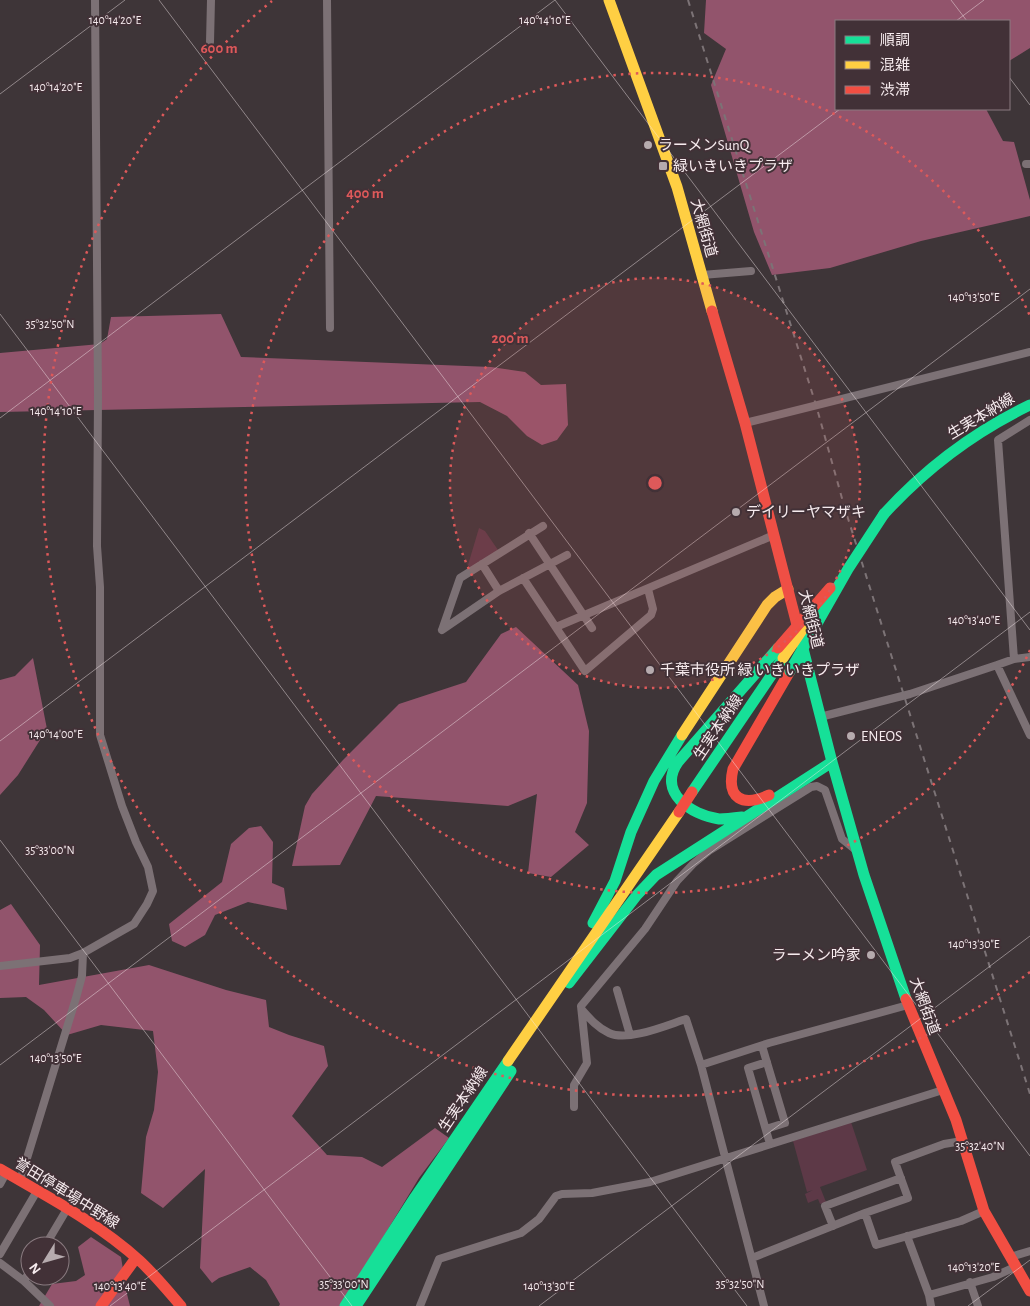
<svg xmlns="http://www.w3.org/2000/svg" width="1030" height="1306" viewBox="0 0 1030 1306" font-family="'Alegreya Sans','Noto Sans JP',sans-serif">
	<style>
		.green { fill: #5d3947 }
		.forest { fill: #92546c }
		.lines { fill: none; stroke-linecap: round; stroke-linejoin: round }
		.street { stroke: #7c7175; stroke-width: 8 }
		.fast { stroke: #16e098; stroke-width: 11 }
		.slow { stroke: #ffcf43; stroke-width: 11 }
		.jam { stroke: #f24e42; stroke-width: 11 }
		.rail { stroke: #7c7376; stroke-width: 2; stroke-dasharray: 6 6; stroke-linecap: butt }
		.fast-bridge { stroke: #16e098; stroke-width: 11 }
		.slow-bridge { stroke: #ffcf43; stroke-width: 11 }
		.jam-bridge { stroke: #f24e42; stroke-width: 11 }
		.ticks { fill: none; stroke: #f6ebee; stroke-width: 1; stroke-opacity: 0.45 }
		.ring { fill: none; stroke: #de595a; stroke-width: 2.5; stroke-dasharray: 2.5 5 }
		.poi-dot { fill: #b6abae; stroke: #423137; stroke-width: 2 }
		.labels { text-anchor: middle; stroke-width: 4; stroke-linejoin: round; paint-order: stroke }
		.poi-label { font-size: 15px; fill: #f6ebee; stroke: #423137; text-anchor: start }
		.street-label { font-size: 15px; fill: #f6ebee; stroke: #423137 }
		.ticks-label { font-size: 12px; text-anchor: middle; fill: #f6ebee; stroke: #423137; stroke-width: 4; stroke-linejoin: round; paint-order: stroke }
		.centre { fill: #de595a; stroke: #423137; stroke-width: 2.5 }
		.ring-label { font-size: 15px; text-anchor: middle; font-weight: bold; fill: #de595a; stroke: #423137; stroke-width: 4; stroke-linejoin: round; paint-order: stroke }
	</style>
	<rect width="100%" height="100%" fill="#3e3538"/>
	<path class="green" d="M 479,528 L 485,531 L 498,550 L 471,568 L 468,565 Z
		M 851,1122 L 867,1170 L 820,1187 L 826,1202 L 820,1204 L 818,1199 L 808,1203 L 805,1194 L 813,1190 L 807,1192 L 793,1141 Z"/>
	<path class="forest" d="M 706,0 L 1030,0 L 1030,48 L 1009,61 L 1009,21 L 836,21 L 836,109 L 986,109 L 1003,141 L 1014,142 L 1030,200 L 1030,216 L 921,241 L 830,268 L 772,275 L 754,232 L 711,85 L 726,49 L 704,33 Z
		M 221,314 L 241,357 L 491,367 L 525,372 L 541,385 L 566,384 L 568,425 L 557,440 L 542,445 L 527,436 L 507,416 L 480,402 L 0,412 L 0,353 L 100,344 L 107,339 L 111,317 Z
		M 516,627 L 578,685 L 589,731 L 587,803 L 575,832 L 589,845 L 551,877 L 528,873 L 537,794 L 508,806 L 376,796 L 340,865 L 292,866 L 305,806 L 312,794 L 343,760 L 399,704 L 466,682 L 501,634 Z
		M 33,658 L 47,729 L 18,775 L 0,795 L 0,680 L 15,676 Z
		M 261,826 L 273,842 L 272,883 L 284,888 L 287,910 L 248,902 L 215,915 L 205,935 L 185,947 L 172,941 L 169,924 L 222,882 L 231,844 L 249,828 Z
		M 11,904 L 40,945 L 39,985 L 149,965 L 226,990 L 266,1000 L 269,1027 L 289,1035 L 324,1046 L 328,1066 L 292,1116 L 327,1155 L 362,1157 L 382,1167 L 435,1128 L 449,1138 L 419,1178 L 345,1300 L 345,1306 L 279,1306 L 280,1304 L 266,1280 L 250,1267 L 219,1278 L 212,1283 L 200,1268 L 205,1169 L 163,1208 L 141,1193 L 146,1137 L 154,1110 L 158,1072 L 153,1031 L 101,1025 L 67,1035 L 44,1010 L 26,997 L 0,998 L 0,910 Z
		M 91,1237 L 121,1257 L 127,1294 L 130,1306 L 39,1306 L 52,1284 L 76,1281 L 85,1275 L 78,1247 Z"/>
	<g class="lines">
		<path class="street" d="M 327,0 L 330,328
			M 210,42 L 211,0
			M 1026,164 L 1030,164
			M 702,275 L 751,271
			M 745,423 L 1030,352
			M 529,533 L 592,628
			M 482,564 L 499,591
			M 523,578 L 585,671 L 651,615 L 653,609 L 648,589
			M 556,627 L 774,535
			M 442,630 L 460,578 L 543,526
			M 442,630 L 499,591 L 567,555
			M 1030,657 L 1014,659 L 997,665 L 1030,735
			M 1014,659 L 998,440 L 1030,420
			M 820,717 L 910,694 L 997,665
			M 0,966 L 70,958 L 83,953 L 134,924 L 147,904 L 153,891 L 148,867 L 136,842 L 122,806 L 100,735 L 100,587 L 97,546 L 98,396 L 95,0
			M 617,990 L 630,1035
			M 582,1010 C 590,1019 598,1028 609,1033 C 628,1042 667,1025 686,1019 L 701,1065 L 764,1306
			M 762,1046 L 785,1123 L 766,1129
			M 767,1062 L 748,1068 L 770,1144
			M 701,1065 L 769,1043 L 908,1005
			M 574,1107 L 574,1085 L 587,1063 L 581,1006 L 645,929 L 677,881 L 693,864 L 710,850 L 811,787 L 817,786 L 825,790 L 842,839 L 857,851
			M 20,1181 L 76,998 L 82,976 L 83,953
			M 0,1184 L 6,1173
			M 865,1213 L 876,1245 L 961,1221 L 984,1211
			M 833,1226 L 825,1206 L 901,1178
			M 907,1236 L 929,1295 L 931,1306
			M 45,1246 L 67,1209
			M 0,1254 L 37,1191
			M 1010,1257 L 1030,1251
			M 752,1258 L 865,1213 L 908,1198 L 895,1162 L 944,1144 L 962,1141
			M 0,1263 L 24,1281 L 50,1306
			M 24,1281 L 30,1271
			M 970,1282 L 978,1306
			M 929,1295 L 993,1277 L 1015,1267
			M 420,1306 L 439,1259 L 521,1233 L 539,1219 L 556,1196 L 562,1194 L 592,1193 L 650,1182 L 943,1090"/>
		<path class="fast" d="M 884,514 C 926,468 974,432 1030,405
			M 797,625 L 832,762 L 864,875 L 906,999
			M 692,792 L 783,658
			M 742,817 C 734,818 726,819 719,819 C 691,815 657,792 678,762 L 778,648
			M 593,923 L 615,881 L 631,832 L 654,781 L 682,735
			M 569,983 L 637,895 L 656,875 L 832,762
			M 345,1306 L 415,1197 L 508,1061
			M 356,1306 L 511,1071"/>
		<path class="slow" d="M 609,0 L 677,187 L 712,311
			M 682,735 L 767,605 L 775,597 L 788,589
			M 508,1061 L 679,812"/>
		<path class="jam" d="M 712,311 L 745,423 L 797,625
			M 769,795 C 743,807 726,799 733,769 L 790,671
			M 906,999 L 956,1120 L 984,1211 L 1030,1291
			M 0,1169 C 48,1197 98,1223 140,1261 C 155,1275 168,1291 181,1306
			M 101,1306 L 136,1258"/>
		<path class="rail" d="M 688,0 L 816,405 L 845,509 L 1030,1094"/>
		<path class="fast-bridge" d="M 790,671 L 848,569 L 884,514"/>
		<path class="slow-bridge" d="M 783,658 L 813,614"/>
		<path class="jam-bridge" d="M 778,648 L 830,588
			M 679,812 L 692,792"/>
	</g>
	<path class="ticks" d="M 159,0 L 1030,1156M 555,0 L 1030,630M 951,0 L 967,21M 956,21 L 984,0M 1009,77 L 1030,105M 0,94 L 125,0M 0,314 L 747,1306M 0,418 L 555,0M 0,741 L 840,109M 0,840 L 352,1306M 0,1065 L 1030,289M 110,1306 L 1030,612M 539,1306 L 1030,936M 968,1306 L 1030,1260"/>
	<circle cx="655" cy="483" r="205" fill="#de595a" fill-opacity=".12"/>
	<g class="ring">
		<circle cx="655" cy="483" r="205"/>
		<path d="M1030 650A410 410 0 1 1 1030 316"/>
		<path d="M1030 972A616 616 0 0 1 272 1"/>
	</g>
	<g class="poi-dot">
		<circle cx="648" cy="145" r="5"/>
		<rect x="658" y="161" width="10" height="10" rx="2.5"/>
		<circle cx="736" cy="512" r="5"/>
		<circle cx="650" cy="670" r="5"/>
		<circle cx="851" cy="736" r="5"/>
		<circle cx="871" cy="955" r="5"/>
	</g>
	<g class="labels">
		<g class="poi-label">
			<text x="658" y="150">ラーメンSunQ</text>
			<text x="673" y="171">緑いきいきプラザ</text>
			<text x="746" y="517">デイリーヤマザキ</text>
			<text x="660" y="675">千葉市役所 緑 いきいきプラザ</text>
			<text x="861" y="741">ENEOS</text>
			<text x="861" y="960" text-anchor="end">ラーメン吟家</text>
		</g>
		<g class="street-label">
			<text transform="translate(704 228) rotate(74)" y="5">大網街道</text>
			<text transform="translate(981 416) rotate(-31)" y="5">生実本納線</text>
			<text transform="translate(811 619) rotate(76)" y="5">大網街道</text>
			<text transform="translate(718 727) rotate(-56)" y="5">生実本納線</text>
			<text transform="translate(925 1006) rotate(70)" y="5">大網街道</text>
			<text transform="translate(463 1099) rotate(-56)" y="5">生実本納線</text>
			<text transform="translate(67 1193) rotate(32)" y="5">誉田停車場中野線</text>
		</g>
	</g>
	<g class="ticks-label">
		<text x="115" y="24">140°14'20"E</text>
		<text x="545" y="24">140°14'10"E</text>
		<text x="56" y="91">140°14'20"E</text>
		<text x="974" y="301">140°13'50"E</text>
		<text x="50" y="328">35°32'50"N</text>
		<text x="56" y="415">140°14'10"E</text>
		<text x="974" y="624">140°13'40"E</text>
		<text x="56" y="738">140°14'00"E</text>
		<text x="50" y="854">35°33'00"N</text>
		<text x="974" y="948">140°13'30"E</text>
		<text x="56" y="1062">140°13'50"E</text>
		<text x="980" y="1150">35°32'40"N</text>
		<text x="974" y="1271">140°13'20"E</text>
		<text x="344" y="1288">35°33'00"N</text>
		<text x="740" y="1288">35°32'50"N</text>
		<text x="120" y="1290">140°13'40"E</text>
		<text x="549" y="1290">140°13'30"E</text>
	</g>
	<circle cx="655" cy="483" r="8" class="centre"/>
	<g class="ring-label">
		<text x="219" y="53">600 m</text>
		<text x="365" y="198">400 m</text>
		<text x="510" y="343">200 m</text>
	</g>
	<rect x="835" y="20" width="175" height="90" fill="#423137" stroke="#8a7b80"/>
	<rect x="845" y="36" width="25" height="8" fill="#16e098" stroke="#8a7b80"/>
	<text x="880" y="45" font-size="15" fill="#f6ebee">順調</text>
	<rect x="845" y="61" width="25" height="8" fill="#ffcf43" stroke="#8a7b80"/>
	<text x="880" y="70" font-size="15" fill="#f6ebee">混雑</text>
	<rect x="845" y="86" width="25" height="8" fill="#f24e42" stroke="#8a7b80"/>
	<text x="880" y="95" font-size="15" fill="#f6ebee">渋滞</text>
	<g transform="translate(45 1261) rotate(233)"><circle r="24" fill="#423137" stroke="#8a7b80"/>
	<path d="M0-4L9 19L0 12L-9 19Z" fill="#b6abae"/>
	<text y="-8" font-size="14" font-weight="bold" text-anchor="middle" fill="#f6ebee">N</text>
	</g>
</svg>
